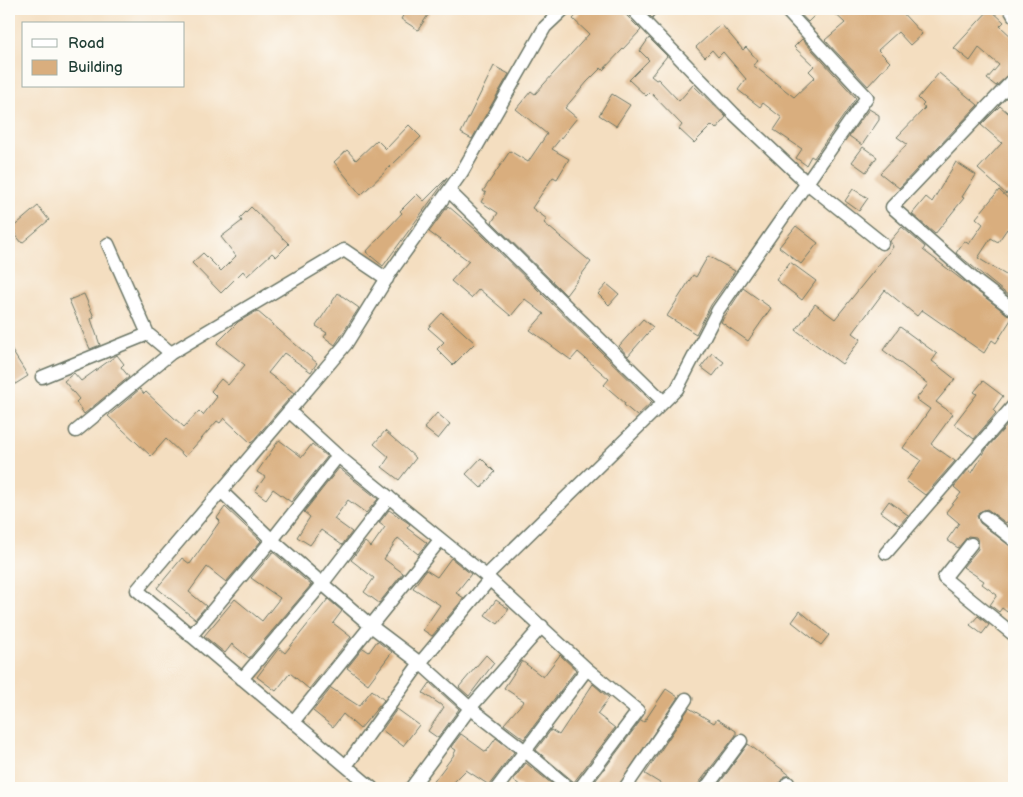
<svg xmlns="http://www.w3.org/2000/svg" width="1023" height="797" viewBox="0 0 1023 797" font-family="'Balsamiq Sans',sans-serif">
	<style>
		.building { fill: #d9ae7e }
		.lines { fill: none; stroke-linecap: round; stroke-linejoin: round }
		.street-casing { stroke: #6a7565; stroke-width: 15 }
		.street { stroke: #fff; stroke-width: 12 }
	</style>
	<rect width="100%" height="100%" fill="#fdfcf7"/>
	<filter id="ink" filterUnits="userSpaceOnUse"><feTurbulence type="fractalNoise" baseFrequency=".02" numOctaves="2"/><feDisplacementMap in="SourceGraphic" scale="10" xChannelSelector="R" yChannelSelector="G"/><feConvolveMatrix kernelMatrix="1 2 1 2 8 2 1 2 1" color-interpolation-filters="sRGB"/></filter>
	<filter id="wash" filterUnits="userSpaceOnUse"><feTurbulence type="fractalNoise" baseFrequency=".0096" numOctaves="4" result="noise"/><feDisplacementMap in="SourceGraphic" scale="20" xChannelSelector="R" yChannelSelector="G"/><feGaussianBlur stdDeviation="1.12" result="paint"/><feColorMatrix in="noise" values="0 0 0 0 0 0 0 0 0 0 0 0 0 0 0 0 0 1.4 0 .05"/><feComposite in="paint" operator="in"/></filter>
	<g filter="url(#wash)">
		<rect width="100%" height="100%" fill="#f4dec0"/>
		<g id="blocks">
			<path class="building" d="M 407,9 L 432,9 L 418,30 L 401,19 Z
				M 582,9 L 624,9 L 626,15 L 641,30 L 603,70 L 601,68 L 587,82 L 565,108 L 577,118 L 552,149 L 569,159 L 557,179 L 553,177 L 532,208 L 547,219 L 544,223 L 591,262 L 566,295 L 492,222 L 498,213 L 481,202 L 486,193 L 483,191 L 510,151 L 528,162 L 547,134 L 516,109 L 531,91 L 535,94 L 589,34 L 573,19 Z
				M 643,9 L 661,9 L 652,18 Z
				M 796,9 L 821,9 L 808,22 Z
				M 830,9 L 850,9 L 854,13 L 859,9 L 899,9 L 922,34 L 910,45 L 898,32 L 878,50 L 890,62 L 868,86 L 825,40 L 845,23 Z
				M 990,9 L 1004,22 L 1000,26 L 1014,39 L 1014,70 L 996,86 L 987,79 L 999,65 L 979,48 L 970,61 L 954,48 Z
				M 721,24 L 743,50 L 746,47 L 758,61 L 753,65 L 794,97 L 815,77 L 809,71 L 814,66 L 794,47 L 802,39 L 856,98 L 814,158 L 811,156 L 806,165 L 796,158 L 802,149 L 774,130 L 782,118 L 763,103 L 760,107 L 738,90 L 746,79 L 723,52 L 718,57 L 712,50 L 705,57 L 696,47 Z
				M 649,38 L 667,56 L 651,76 L 656,80 L 658,79 L 679,101 L 693,85 L 726,117 L 716,129 L 712,125 L 694,143 L 679,129 L 682,125 L 650,92 L 646,96 L 629,80 L 649,60 L 640,51 Z
				M 494,66 L 509,74 L 472,139 L 461,133 Z
				M 939,73 L 978,105 L 899,188 L 880,173 L 907,144 L 897,137 L 925,108 L 922,106 L 924,104 L 918,98 Z
				M 612,94 L 630,105 L 616,126 L 599,115 Z
				M 1000,106 L 1014,118 L 1014,185 L 1006,194 L 978,169 L 1002,143 L 981,125 Z
				M 869,109 L 879,115 L 879,120 L 862,145 L 849,136 Z
				M 409,125 L 421,137 L 361,195 L 334,162 L 347,150 L 356,160 L 377,140 L 386,149 Z
				M 863,147 L 877,157 L 866,172 L 852,162 Z
				M 956,162 L 976,175 L 962,197 L 964,198 L 935,234 L 912,214 L 926,197 L 932,202 Z
				M 448,177 L 383,266 L 366,252 L 402,213 L 400,211 L 417,194 L 424,201 Z
				M 853,189 L 868,198 L 859,211 L 845,201 Z
				M 999,190 L 1014,204 L 1014,238 L 1007,229 L 998,242 L 991,238 L 978,258 L 1014,280 L 1014,300 L 956,253 L 964,241 L 969,244 L 983,224 L 976,218 Z
				M 38,206 L 49,220 L 22,243 L 11,229 Z
				M 448,206 L 483,236 L 652,402 L 637,416 L 624,405 L 625,403 L 604,385 L 609,379 L 578,352 L 571,360 L 530,330 L 544,314 L 525,299 L 511,316 L 479,289 L 471,298 L 451,281 L 469,261 L 429,232 Z
				M 251,207 L 289,244 L 276,257 L 272,253 L 247,276 L 243,271 L 221,293 L 192,263 L 203,253 L 221,271 L 236,256 L 221,237 L 242,221 L 240,218 Z
				M 796,226 L 818,243 L 801,264 L 779,247 Z
				M 902,227 L 925,247 L 923,250 L 1012,318 L 996,343 L 992,340 L 984,353 L 922,310 L 917,316 L 885,290 L 853,333 L 861,339 L 842,364 L 796,330 L 815,304 L 835,319 L 893,247 L 890,241 Z
				M 708,256 L 735,271 L 711,305 L 696,334 L 667,316 L 693,275 L 696,277 Z
				M 790,262 L 816,281 L 802,300 L 776,280 Z
				M 607,284 L 619,294 L 609,305 L 598,294 Z
				M 743,288 L 771,308 L 748,341 L 721,322 Z
				M 338,293 L 359,308 L 335,345 L 324,337 L 327,333 L 316,326 Z
				M 84,294 L 94,317 L 91,319 L 100,345 L 90,349 L 69,300 Z
				M 257,311 L 317,363 L 311,372 L 284,353 L 268,373 L 294,393 L 251,443 L 224,418 L 220,423 L 217,421 L 185,457 L 166,439 L 151,456 L 108,416 L 140,389 L 144,394 L 146,392 L 184,427 L 199,411 L 203,415 L 217,397 L 211,391 L 221,379 L 228,385 L 245,365 L 217,343 L 238,322 Z
				M 442,313 L 475,343 L 453,365 L 437,349 L 444,342 L 428,328 Z
				M 643,319 L 653,327 L 628,356 L 619,346 Z
				M 900,327 L 937,354 L 932,361 L 955,379 L 936,402 L 953,414 L 931,444 L 955,461 L 925,495 L 906,481 L 921,460 L 903,448 L 930,409 L 916,399 L 928,384 L 883,350 Z
				M 9,346 L 28,376 L 9,388 Z
				M 712,353 L 724,362 L 713,376 L 701,367 Z
				M 117,355 L 124,364 L 121,367 L 129,377 L 84,414 L 76,402 L 79,399 L 64,381 L 74,373 L 81,381 Z
				M 983,381 L 1003,396 L 993,410 L 996,413 L 974,439 L 954,424 L 977,394 L 974,392 Z
				M 437,413 L 450,424 L 438,439 L 424,428 Z
				M 1010,422 L 1014,426 L 1014,513 L 1006,523 L 987,509 L 979,512 L 977,516 L 980,523 L 1014,549 L 1014,603 L 1007,612 L 1002,608 L 999,612 L 990,605 L 997,595 L 982,584 L 984,581 L 963,567 L 978,549 L 978,541 L 976,537 L 968,536 L 958,548 L 947,540 L 959,523 L 946,512 L 961,493 L 954,487 L 968,470 L 972,473 L 987,448 Z
				M 385,431 L 416,458 L 399,480 L 382,467 L 389,457 L 374,444 Z
				M 279,440 L 302,457 L 312,444 L 327,457 L 291,502 L 273,489 L 266,499 L 255,491 L 265,477 L 257,472 Z
				M 481,458 L 495,472 L 481,488 L 466,474 Z
				M 339,468 L 378,499 L 366,513 L 348,500 L 334,519 L 352,532 L 342,545 L 321,530 L 310,545 L 297,537 L 310,517 L 304,512 Z
				M 889,501 L 908,515 L 899,525 L 881,512 Z
				M 225,507 L 261,541 L 226,582 L 207,567 L 189,592 L 206,606 L 195,619 L 157,588 L 182,558 L 190,564 L 220,521 L 217,518 Z
				M 389,510 L 410,524 L 407,528 L 427,543 L 418,554 L 398,538 L 384,559 L 403,573 L 379,603 L 364,592 L 374,578 L 351,560 L 365,542 L 371,547 L 385,527 L 379,523 Z
				M 273,552 L 311,585 L 249,658 L 232,644 L 225,653 L 204,636 L 235,599 L 262,621 L 280,598 L 251,578 Z
				M 451,558 L 471,574 L 456,593 L 464,598 L 432,636 L 423,630 L 440,605 L 413,588 L 426,570 L 437,577 Z
				M 328,599 L 342,611 L 333,623 L 351,637 L 309,689 L 290,673 L 276,691 L 257,677 L 279,648 L 285,653 Z
				M 496,600 L 509,609 L 498,624 L 485,615 Z
				M 800,611 L 829,635 L 821,645 L 792,622 Z
				M 978,616 L 989,625 L 982,634 L 970,625 Z
				M 377,641 L 392,652 L 368,684 L 347,668 L 363,648 L 369,652 Z
				M 486,655 L 494,663 L 469,696 L 459,687 Z
				M 560,655 L 576,670 L 524,739 L 504,724 L 524,701 L 504,688 L 522,661 L 543,677 Z
				M 430,683 L 459,709 L 438,738 L 428,731 L 444,707 L 423,693 Z
				M 593,684 L 609,698 L 597,714 L 615,728 L 574,782 L 536,750 L 551,730 L 559,735 Z
				M 331,688 L 359,706 L 372,690 L 384,700 L 360,729 L 343,714 L 333,727 L 313,711 Z
				M 666,689 L 678,697 L 617,788 L 590,788 L 641,720 L 644,722 Z
				M 689,708 L 714,723 L 717,719 L 736,731 L 736,735 L 699,783 L 698,788 L 668,788 L 645,774 Z
				M 397,709 L 419,725 L 403,746 L 382,730 Z
				M 461,734 L 486,752 L 496,738 L 514,752 L 489,785 L 466,770 L 448,788 L 429,788 L 453,756 L 456,750 L 451,747 Z
				M 748,744 L 791,776 L 784,776 L 777,788 L 716,788 Z
				M 526,763 L 557,788 L 524,788 L 513,780 Z"/>
		</g>
	</g>
	<g filter="url(#ink)">
		<use href="#blocks" fill-opacity="0" stroke="#6a7565" stroke-width="1"/>
		<g class="lines">
			<defs>
				<path id="street" d="M 632,9 L 734,114 L 807,183 L 882,243
					M 1010,9 L 1014,16
					M 1014,79 L 892,207 L 976,281 L 1014,310
					M 449,191 L 664,402
					M 108,244 L 148,334 L 171,353
					M 42,377 L 148,334
					M 290,412 L 338,456 L 486,576 L 587,669 L 638,711 L 580,788
					M 76,431 L 171,353 L 344,250 L 387,279
					M 222,492 L 272,540 L 371,626 L 420,663 L 470,708 L 524,750 L 569,788
					M 985,517 L 1014,540
					M 971,544 L 944,578 L 1014,635
					M 886,553 L 1014,405
					M 486,576 L 677,389 L 718,310 L 867,97 L 785,9
					M 191,636 L 272,540 L 338,456
					M 242,679 L 322,584 L 389,497
					M 293,722 L 440,540
					M 346,766 L 420,663 L 490,579
					M 372,788 L 137,590 L 346,344 L 392,270 L 462,172 L 545,27 L 564,9
					M 411,788 L 470,708 L 542,626
					M 497,788 L 587,669
					M 625,788 L 686,699
					M 706,788 L 741,741
					M 785,788 L 788,783"/>
			</defs>
			<use href="#street" class="street-casing"/>
			<use href="#street" class="street"/>
		</g>
	</g>
	<rect width="1023" height="797" fill="none" stroke="#fdfcf7" stroke-width="30"/>
	<rect x="22" y="22" width="162" height="65" fill="#fdfcf7" stroke="#a4b0a9"/>
	<rect x="32" y="39" width="25" height="8" fill="#ffffff" stroke="#a4b0a9"/>
	<text x="68" y="48" font-size="15" fill="#1f3d34">Road</text>
	<rect x="32" y="60" width="25" height="15" fill="#d9ae7e" stroke="#a4b0a9"/>
	<text x="68" y="72" font-size="15" fill="#1f3d34">Building</text>
</svg>
